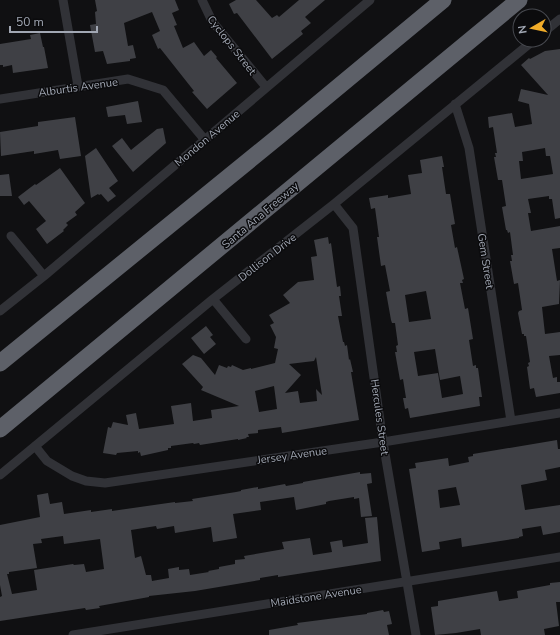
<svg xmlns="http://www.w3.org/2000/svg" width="560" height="635" viewBox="0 0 560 635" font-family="'Nunito Sans',sans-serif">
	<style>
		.building { fill: #3f4045; fill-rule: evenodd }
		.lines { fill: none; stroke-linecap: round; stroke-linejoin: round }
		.street { stroke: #313237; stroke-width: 9 }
		.highway { stroke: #5d6068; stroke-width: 17 }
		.labels { text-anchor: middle; stroke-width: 3; stroke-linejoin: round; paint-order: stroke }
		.street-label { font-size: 11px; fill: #a1a7b3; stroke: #0b0b0d }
	</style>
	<rect width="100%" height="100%" fill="#101012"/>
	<path class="building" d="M 95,0 L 175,0 L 179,10 L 172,13 L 177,25 L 174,26 L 183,48 L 194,42 L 204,56 L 211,50 L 217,57 L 216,58 L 237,83 L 207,109 L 192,92 L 194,91 L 160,48 L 158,49 L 152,35 L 160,31 L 152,12 L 124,23 L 128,46 L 133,45 L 136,58 L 130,59 L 130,61 L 107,64 L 103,51 L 95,52 L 90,25 L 96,24 L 95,12 L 97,11 Z
		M 236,0 L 256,0 L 272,18 L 277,15 L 279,17 L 299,0 L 325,0 L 305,17 L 311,23 L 301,31 L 303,34 L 272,59 L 237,13 L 234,14 L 229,4 Z
		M 40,33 L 43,47 L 44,47 L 48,68 L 13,73 L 12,65 L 3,67 L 3,65 L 0,65 L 0,44 L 31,39 L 30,35 Z
		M 560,49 L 560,218 L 555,219 L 552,199 L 549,199 L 549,196 L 528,199 L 531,213 L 528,213 L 531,231 L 560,226 L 560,248 L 552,249 L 557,281 L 560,280 L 559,304 L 542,307 L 545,334 L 560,332 L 560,355 L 549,356 L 553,378 L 557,377 L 557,382 L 560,382 L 560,393 L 536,397 L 534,388 L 530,389 L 527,367 L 529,366 L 528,363 L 530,362 L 526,336 L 524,336 L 524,334 L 522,334 L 518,313 L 519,311 L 522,310 L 518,283 L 514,284 L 510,261 L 512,261 L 511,255 L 513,255 L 510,232 L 508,233 L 507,230 L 506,230 L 502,207 L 506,206 L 502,180 L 498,180 L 494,157 L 496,157 L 495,153 L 497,153 L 493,127 L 489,128 L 488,117 L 512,113 L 515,127 L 532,124 L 529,104 L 518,101 L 521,89 L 548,95 L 521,65 L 529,58 L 530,59 L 545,51 ZM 545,148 L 546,156 L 550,156 L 553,174 L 521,179 L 519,161 L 523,161 L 522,152 Z
		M 138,101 L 142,122 L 127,124 L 125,115 L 108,117 L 106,107 Z
		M 75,117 L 81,156 L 60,159 L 58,150 L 34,154 L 34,151 L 1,156 L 0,132 L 38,126 L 38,122 Z
		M 163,128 L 166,143 L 133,172 L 112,146 L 122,138 L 131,150 L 157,129 Z
		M 96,148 L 118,181 L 109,188 L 116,196 L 108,202 L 101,194 L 99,195 L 98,194 L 91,198 L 85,156 Z
		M 442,156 L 444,167 L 442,167 L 446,194 L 450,194 L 455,224 L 451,225 L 455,248 L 457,247 L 464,279 L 462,280 L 463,283 L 460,283 L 465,309 L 468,308 L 473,339 L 469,340 L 473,366 L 476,365 L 476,368 L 478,368 L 482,397 L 479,397 L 480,406 L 410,418 L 408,408 L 405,409 L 403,398 L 406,398 L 403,379 L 400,380 L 395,352 L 397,352 L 396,346 L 398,345 L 395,323 L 392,323 L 391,320 L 386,292 L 390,291 L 385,265 L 381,266 L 377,237 L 379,237 L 375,208 L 371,209 L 369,198 L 388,195 L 388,198 L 411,194 L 408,175 L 422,173 L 420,160 ZM 426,291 L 431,319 L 409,322 L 405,295 ZM 435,349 L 440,380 L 460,376 L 463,394 L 442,398 L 438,373 L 418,376 L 414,352 Z
		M 60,168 L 85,203 L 75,212 L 77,215 L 66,223 L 68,225 L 63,230 L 64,231 L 47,244 L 36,229 L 46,221 L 29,201 L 24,205 L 18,197 L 35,184 L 36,185 Z
		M 9,174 L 12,196 L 0,196 L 0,175 Z
		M 328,237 L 329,244 L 331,243 L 337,287 L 340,286 L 341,296 L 339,296 L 342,316 L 338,316 L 343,342 L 344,342 L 345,346 L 347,345 L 349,360 L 350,359 L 353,372 L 351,372 L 359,420 L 282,433 L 281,427 L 258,430 L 258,433 L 248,434 L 249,437 L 246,437 L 247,438 L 238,440 L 238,439 L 200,445 L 199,443 L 194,444 L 193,443 L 171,446 L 171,448 L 168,448 L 168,450 L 141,456 L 140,452 L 138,453 L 138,451 L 117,453 L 116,455 L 103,453 L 108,427 L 111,428 L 113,422 L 128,425 L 126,415 L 136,413 L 139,429 L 174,424 L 171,406 L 191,403 L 193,421 L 212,418 L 211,410 L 239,406 L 201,390 L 203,387 L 182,364 L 193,355 L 201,358 L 215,375 L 219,365 L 227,368 L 228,366 L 231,367 L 232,365 L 243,370 L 251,368 L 251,369 L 275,363 L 278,349 L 274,348 L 276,337 L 270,325 L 274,323 L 269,315 L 290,303 L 283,295 L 298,282 L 314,280 L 311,257 L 317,256 L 314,240 ZM 316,357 L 322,395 L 316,389 L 317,401 L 300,403 L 298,391 L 285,393 L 301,375 L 289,364 L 314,361 ZM 274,386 L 277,409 L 259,412 L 255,391 Z
		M 206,326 L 213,335 L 210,337 L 216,344 L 204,354 L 191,338 Z
		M 557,440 L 558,449 L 560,449 L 560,467 L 545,470 L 547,480 L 521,485 L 525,510 L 560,505 L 560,532 L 543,535 L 541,526 L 522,529 L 523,536 L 519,537 L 519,538 L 462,547 L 461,538 L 439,542 L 440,549 L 422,552 L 409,469 L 416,468 L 415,463 L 448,458 L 449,466 L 469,462 L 468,457 L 473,456 L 473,454 ZM 456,487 L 460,505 L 440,508 L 438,490 Z
		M 360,472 L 360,474 L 371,473 L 372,483 L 367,484 L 372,516 L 361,517 L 359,498 L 354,499 L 354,497 L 329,501 L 326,502 L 326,504 L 296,510 L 294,497 L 260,502 L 261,510 L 233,514 L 237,538 L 213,542 L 211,527 L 175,533 L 174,526 L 157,529 L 156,526 L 131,530 L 135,558 L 141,556 L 146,575 L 151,575 L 152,581 L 169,578 L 168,569 L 179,567 L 179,570 L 189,569 L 190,575 L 209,572 L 208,571 L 219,569 L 219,567 L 235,564 L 235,560 L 245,559 L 244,556 L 284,549 L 282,542 L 310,538 L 313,555 L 332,552 L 330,542 L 342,540 L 343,547 L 368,543 L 365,518 L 377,517 L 381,561 L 278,577 L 278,575 L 260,578 L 260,580 L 195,591 L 149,596 L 149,597 L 99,606 L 100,608 L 86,610 L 85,608 L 0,621 L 0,597 L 2,596 L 0,585 L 0,525 L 40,517 L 37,495 L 48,493 L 50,504 L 62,502 L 64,514 L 91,510 L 91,512 L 112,509 L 112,511 L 175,502 L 175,503 L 193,501 L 192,499 L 236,492 L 241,491 L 241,490 L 258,487 L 258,489 L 285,484 L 286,486 L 303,483 L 303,482 ZM 63,536 L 64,544 L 100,539 L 104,569 L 86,572 L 84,564 L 74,565 L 73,564 L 34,570 L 37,590 L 12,594 L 7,574 L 9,574 L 9,572 L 37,568 L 33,544 L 42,543 L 41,539 Z
		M 560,582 L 560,602 L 556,602 L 559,626 L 544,629 L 545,635 L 481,635 L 480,629 L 456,633 L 435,635 L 431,607 L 438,606 L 438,601 L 497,591 L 499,601 L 518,598 L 517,591 L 550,585 L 550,583 Z
		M 383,610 L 384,612 L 389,611 L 392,624 L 387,625 L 389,635 L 269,635 L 269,630 L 298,625 L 297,623 L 367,614 L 367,613 Z"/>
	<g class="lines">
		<path class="street" d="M 63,0 L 78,86
			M 202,0 L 212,21 L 266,87
			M 544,32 L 560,19
			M 0,99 L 128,79 L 163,90 L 205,140
			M 455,104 L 469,148 L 511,421
			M 334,204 L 353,228 L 383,442 L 416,635
			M 11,236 L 44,276
			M 213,299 L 246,339
			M 0,311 L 44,276 L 370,0
			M 35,446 L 47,461 L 72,476 L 86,481 L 105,483 L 383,442 L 560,413
			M 0,475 L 213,299 L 334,204 L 534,40
			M 73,635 L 560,557"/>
		<path class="highway" d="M 0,363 L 279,136 L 443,0
			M 0,429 L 519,0"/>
	</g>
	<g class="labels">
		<g class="street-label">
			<text transform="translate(232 45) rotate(52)" y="4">Cyclops Street</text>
			<text transform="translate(78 87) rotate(-8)" y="4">Alburtis Avenue</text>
			<text transform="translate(207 138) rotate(-40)" y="4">Mondon Avenue</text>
			<text transform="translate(260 215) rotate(-40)" y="4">Santa Ana Freeway</text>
			<text transform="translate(267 257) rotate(-38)" y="4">Dollison Drive</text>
			<text transform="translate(486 261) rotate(81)" y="4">Gem Street</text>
			<text transform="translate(380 417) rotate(82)" y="4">Hercules Street</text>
			<text transform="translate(292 455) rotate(-8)" y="4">Jersey Avenue</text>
			<text transform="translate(316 596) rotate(-9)" y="4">Maidstone Avenue</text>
		</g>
	</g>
	<g transform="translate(532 28) rotate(261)"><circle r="19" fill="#0b0b0d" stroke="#47494f"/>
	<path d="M0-3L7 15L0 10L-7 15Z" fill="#f1ac29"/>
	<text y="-6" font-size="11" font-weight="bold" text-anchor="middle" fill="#a1a7b3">N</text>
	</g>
	<path d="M10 26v6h87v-6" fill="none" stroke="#a1a7b3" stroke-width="2"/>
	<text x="16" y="26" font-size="12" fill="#a1a7b3" stroke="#0b0b0d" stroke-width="3" paint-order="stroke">50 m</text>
</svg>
